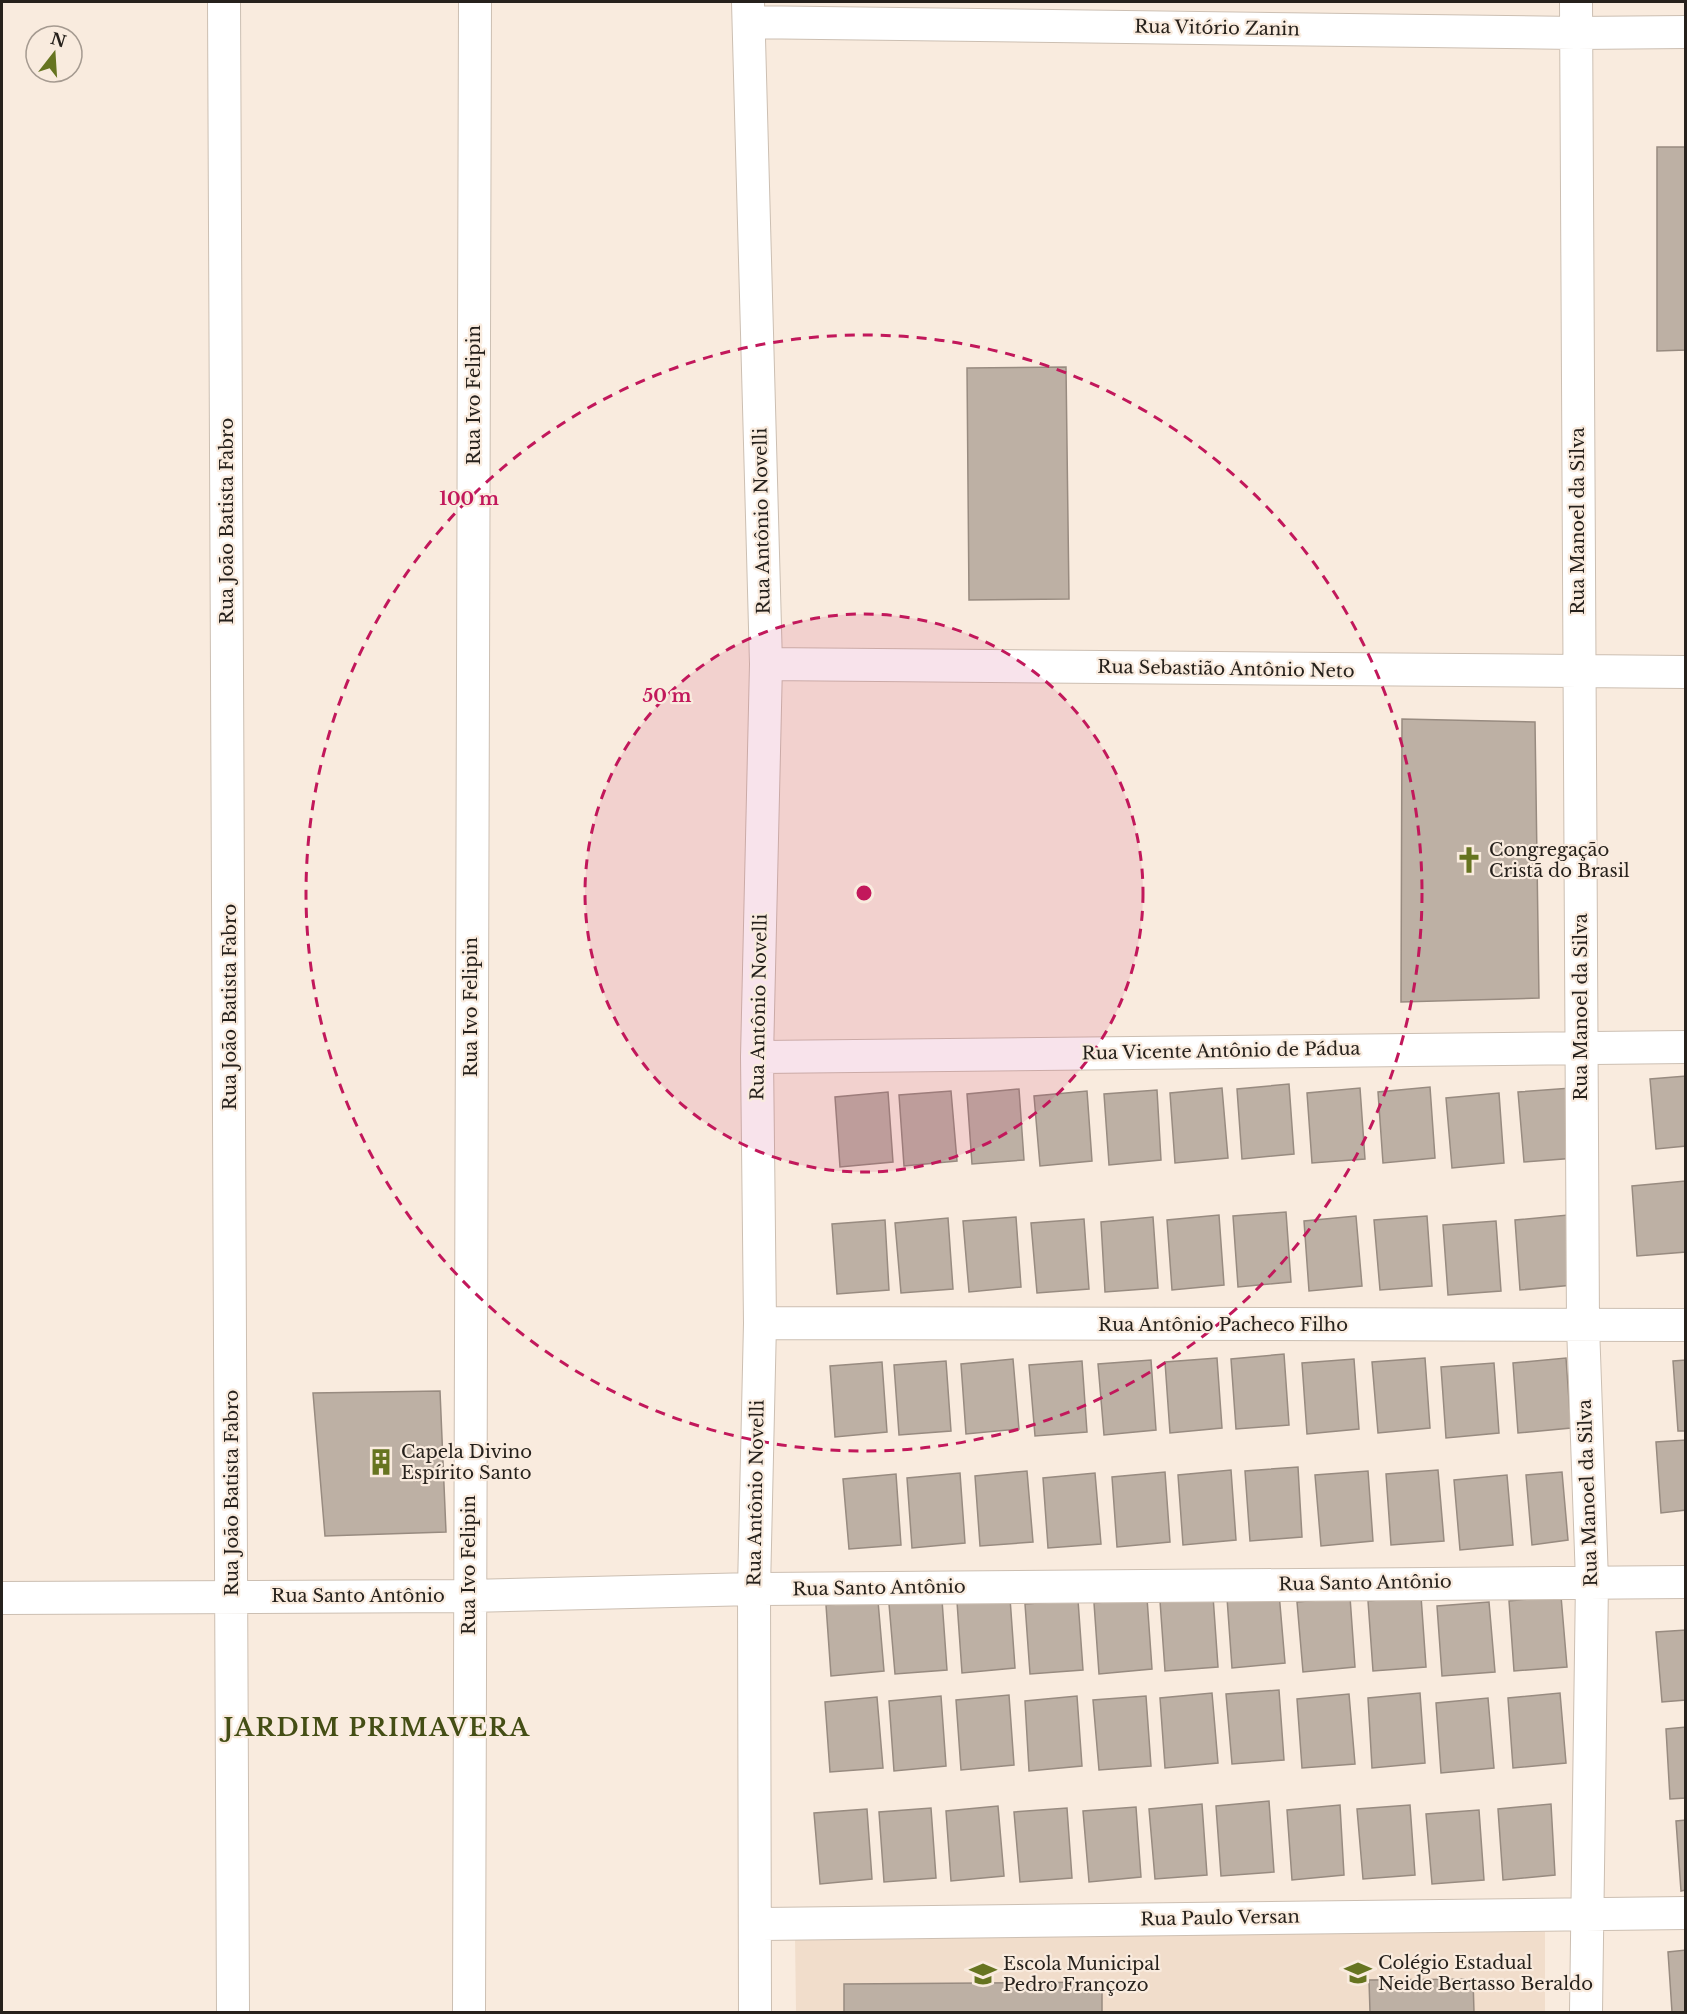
<svg xmlns="http://www.w3.org/2000/svg" width="1687" height="2014" viewBox="0 0 1687 2014" font-family="'Libre Baskerville',serif">
	<style>
		.built { fill: #f1ddcb }
		.building { fill: #bdb0a4; stroke: #988b80; stroke-width: 1.5 }
		.lines { fill: none; stroke-linecap: round; stroke-linejoin: round }
		.street-casing { stroke: #ccbfb2; stroke-width: 34 }
		.street { stroke: #fff; stroke-width: 32 }
		.ring { fill: none; stroke: #c2185b; stroke-width: 3; stroke-dasharray: 10 8 }
		.labels { text-anchor: middle; stroke-width: 4.5; stroke-linejoin: round; paint-order: stroke }
		.street-label { font-size: 18px; fill: #26211c; stroke: #f9ebde }
		.poi-label { font-size: 18px; fill: #26211c; stroke: #f9ebde; text-anchor: start }
		.district-label { font-size: 24px; font-weight: bold; letter-spacing: 1.5px; fill: #444e15; stroke: #f9ebde }
		.centre { fill: #c2185b; stroke: #f9ebde; stroke-width: 3 }
		.ring-label { font-size: 18px; text-anchor: middle; font-weight: bold; fill: #c2185b; stroke: #f9ebde; stroke-width: 4.5; stroke-linejoin: round; paint-order: stroke }
	</style>
	<rect width="100%" height="100%" fill="#f9ebde"/>
	<path class="built" d="M 1545,1932 L 1545,2012 L 796,2012 L 795,1936 Z"/>
	<path class="building" d="M 1657,147 L 1686,147 L 1686,350 L 1657,351 Z
		M 1066,367 L 1069,599 L 969,600 L 967,368 Z
		M 1402,719 L 1535,722 L 1539,998 L 1401,1002 Z
		M 1686,1076 L 1686,1146 L 1656,1149 L 1650,1079 Z
		M 1289,1084 L 1294,1154 L 1242,1159 L 1237,1089 Z
		M 1430,1087 L 1435,1158 L 1383,1163 L 1378,1092 Z
		M 1222,1088 L 1228,1158 L 1175,1163 L 1170,1093 Z
		M 1360,1088 L 1365,1159 L 1312,1163 L 1307,1093 Z
		M 1571,1088 L 1576,1158 L 1524,1162 L 1518,1092 Z
		M 1019,1089 L 1024,1160 L 972,1164 L 967,1094 Z
		M 1157,1090 L 1161,1160 L 1109,1165 L 1104,1094 Z
		M 951,1091 L 957,1161 L 904,1166 L 899,1095 Z
		M 1087,1091 L 1092,1161 L 1040,1166 L 1034,1096 Z
		M 888,1092 L 893,1162 L 840,1167 L 835,1097 Z
		M 1499,1093 L 1504,1163 L 1452,1168 L 1446,1098 Z
		M 1685,1181 L 1686,1252 L 1637,1256 L 1632,1186 Z
		M 1286,1212 L 1291,1282 L 1238,1287 L 1233,1216 Z
		M 1219,1215 L 1224,1285 L 1172,1290 L 1167,1220 Z
		M 1568,1215 L 1573,1285 L 1520,1290 L 1515,1220 Z
		M 1356,1216 L 1362,1286 L 1309,1291 L 1304,1221 Z
		M 1427,1216 L 1432,1286 L 1380,1290 L 1374,1220 Z
		M 1016,1217 L 1021,1287 L 969,1292 L 963,1221 Z
		M 1153,1217 L 1158,1288 L 1105,1292 L 1101,1222 Z
		M 948,1218 L 953,1289 L 901,1293 L 895,1223 Z
		M 1084,1219 L 1089,1289 L 1037,1293 L 1031,1223 Z
		M 885,1220 L 889,1290 L 837,1294 L 832,1224 Z
		M 1496,1221 L 1501,1291 L 1448,1295 L 1443,1225 Z
		M 1284,1354 L 1289,1425 L 1236,1429 L 1231,1359 Z
		M 1217,1358 L 1222,1428 L 1170,1433 L 1165,1362 Z
		M 1425,1358 L 1430,1428 L 1378,1433 L 1372,1362 Z
		M 1566,1358 L 1571,1428 L 1518,1433 L 1513,1363 Z
		M 1013,1359 L 1019,1429 L 966,1434 L 961,1364 Z
		M 1354,1359 L 1359,1429 L 1307,1434 L 1302,1363 Z
		M 1151,1360 L 1156,1430 L 1104,1435 L 1098,1364 Z
		M 1686,1360 L 1686,1431 L 1678,1431 L 1673,1361 Z
		M 946,1361 L 951,1431 L 899,1435 L 894,1365 Z
		M 1082,1361 L 1087,1432 L 1035,1436 L 1029,1365 Z
		M 882,1362 L 887,1432 L 835,1437 L 830,1366 Z
		M 1494,1363 L 1499,1433 L 1446,1438 L 1441,1367 Z
		M 440,1391 L 446,1532 L 325,1536 L 313,1393 Z
		M 1686,1440 L 1686,1510 L 1661,1513 L 1656,1442 Z
		M 1298,1467 L 1302,1537 L 1250,1541 L 1245,1471 Z
		M 1231,1470 L 1236,1540 L 1183,1545 L 1178,1475 Z
		M 1438,1470 L 1444,1541 L 1391,1545 L 1386,1474 Z
		M 1027,1471 L 1033,1542 L 980,1546 L 975,1476 Z
		M 1368,1471 L 1373,1541 L 1321,1546 L 1315,1475 Z
		M 1165,1472 L 1170,1542 L 1117,1547 L 1112,1477 Z
		M 1562,1472 L 1568,1540 L 1532,1545 L 1526,1475 Z
		M 960,1473 L 965,1543 L 912,1548 L 907,1478 Z
		M 1095,1473 L 1101,1544 L 1048,1548 L 1043,1478 Z
		M 896,1474 L 901,1545 L 849,1549 L 843,1479 Z
		M 1507,1475 L 1513,1545 L 1460,1550 L 1454,1480 Z
		M 1279,1593 L 1285,1663 L 1232,1668 L 1227,1598 Z
		M 1213,1596 L 1218,1667 L 1165,1671 L 1160,1601 Z
		M 1421,1596 L 1426,1667 L 1373,1671 L 1368,1601 Z
		M 1561,1596 L 1567,1667 L 1514,1671 L 1509,1601 Z
		M 1350,1597 L 1355,1667 L 1303,1672 L 1297,1602 Z
		M 1010,1598 L 1015,1668 L 962,1673 L 957,1602 Z
		M 1147,1598 L 1152,1669 L 1099,1674 L 1094,1603 Z
		M 942,1600 L 947,1670 L 895,1674 L 889,1604 Z
		M 1078,1600 L 1083,1670 L 1030,1674 L 1025,1604 Z
		M 878,1601 L 884,1671 L 831,1676 L 826,1605 Z
		M 1489,1602 L 1495,1672 L 1442,1676 L 1437,1606 Z
		M 1686,1630 L 1686,1700 L 1662,1702 L 1656,1632 Z
		M 1279,1690 L 1284,1760 L 1232,1764 L 1226,1694 Z
		M 1212,1693 L 1218,1763 L 1165,1768 L 1160,1698 Z
		M 1420,1693 L 1425,1763 L 1372,1768 L 1368,1698 Z
		M 1560,1693 L 1566,1763 L 1513,1768 L 1508,1698 Z
		M 1349,1694 L 1355,1764 L 1302,1768 L 1297,1699 Z
		M 1009,1695 L 1014,1765 L 961,1770 L 956,1700 Z
		M 941,1696 L 946,1766 L 894,1771 L 889,1701 Z
		M 1077,1696 L 1082,1766 L 1029,1771 L 1025,1701 Z
		M 1146,1696 L 1151,1766 L 1099,1770 L 1093,1700 Z
		M 877,1697 L 883,1768 L 830,1772 L 825,1702 Z
		M 1488,1698 L 1494,1768 L 1441,1773 L 1436,1703 Z
		M 1686,1727 L 1686,1798 L 1670,1799 L 1666,1729 Z
		M 1269,1801 L 1274,1872 L 1221,1876 L 1216,1806 Z
		M 1202,1804 L 1207,1875 L 1155,1879 L 1149,1809 Z
		M 1551,1804 L 1555,1875 L 1503,1880 L 1498,1809 Z
		M 1340,1805 L 1344,1875 L 1292,1880 L 1287,1810 Z
		M 1410,1805 L 1415,1875 L 1363,1879 L 1357,1809 Z
		M 998,1806 L 1004,1876 L 951,1881 L 946,1811 Z
		M 1136,1807 L 1141,1877 L 1089,1882 L 1083,1811 Z
		M 931,1808 L 936,1878 L 884,1882 L 879,1812 Z
		M 1067,1808 L 1072,1878 L 1020,1882 L 1014,1812 Z
		M 867,1809 L 872,1879 L 820,1884 L 814,1813 Z
		M 1479,1810 L 1484,1880 L 1432,1884 L 1426,1814 Z
		M 1686,1820 L 1686,1890 L 1681,1891 L 1676,1821 Z
		M 1686,1950 L 1686,2012 L 1672,2012 L 1668,1952 Z
		M 1473,1979 L 1474,2012 L 1370,2012 L 1369,1980 Z
		M 1102,1982 L 1102,2012 L 844,2012 L 844,1984 Z"/>
	<g class="lines">
		<defs>
			<path id="street" d="M 224,2 L 233,2012
				M 748,2 L 766,664 L 757,1057 L 760,1323 L 754,1589 L 755,2012
				M 1576,2 L 1583,1326 L 1592,1581 L 1586,2012
				M 749,22 L 1576,33 L 1686,32
				M 766,664 L 1686,672
				M 757,1057 L 1686,1047
				M 760,1323 L 1686,1325
				M 2,1598 L 469,1596 L 754,1589 L 1686,1582
				M 755,1924 L 1686,1913
				M 469,2012 L 475,2"/>
		</defs>
		<use href="#street" class="street-casing"/>
		<use href="#street" class="street"/>
	</g>
	<circle cx="864" cy="893" r="279" fill="#c2185b" fill-opacity=".12"/>
	<g class="ring">
		<circle cx="864" cy="893" r="279"/>
		<circle cx="864" cy="893" r="558"/>
	</g>
	<defs>
		<symbol id="church-bare" viewBox="-9 -9 18 18"><path d="M-1.2-6h2.4v3.5h3.3v2.4h-3.3V6h-2.4V-.1h-3.3v-2.4h3.3Z" fill="#667420" stroke="#f9ebde" stroke-width="2.5" paint-order="stroke"/></symbol>
		<symbol id="building-bare" viewBox="-9 -9 18 18"><path d="M-4-6H4V6H1V3H-1V6H-4ZM-2.5-4.3h1.7v1.8h-1.7ZM.8-4.3h1.7v1.8H.8ZM-2.5-1h1.7V.8h-1.7ZM.8-1h1.7V.8H.8Z" fill="#667420" stroke="#f9ebde" stroke-width="2.5" paint-order="stroke"/></symbol>
		<symbol id="school-bare" viewBox="-9 -9 18 18"><path d="M0-5L7-2L0 1L-7-2ZM-4 1L0 2.5L4 1V4Q0 6-4 4Z" fill="#667420" stroke="#f9ebde" stroke-width="2.5" paint-order="stroke"/></symbol>
	</defs>
	<g fill-rule="evenodd">
		<use href="#church-bare" x="1450" y="841" width="38" height="38"/>
		<use href="#building-bare" x="362" y="1443" width="38" height="38"/>
		<use href="#school-bare" x="1339" y="1954" width="38" height="38"/>
		<use href="#school-bare" x="964" y="1955" width="38" height="38"/>
	</g>
	<g class="labels">
		<g class="street-label">
			<text transform="translate(1217 28) rotate(1)" y="6">Rua Vitório Zanin</text>
			<text transform="translate(474 395) rotate(-90)" y="6">Rua Ivo Felipin</text>
			<text transform="translate(227 521) rotate(-90)" y="6">Rua João Batista Fabro</text>
			<text transform="translate(762 521) rotate(-91)" y="6">Rua Antônio Novelli</text>
			<text transform="translate(1578 521) rotate(-90)" y="6">Rua Manoel da Silva</text>
			<text transform="translate(1226 669) rotate(1)" y="6">Rua Sebastião Antônio Neto</text>
			<text transform="translate(230 1007) rotate(-90)" y="6">Rua João Batista Fabro</text>
			<text transform="translate(471 1007) rotate(-90)" y="6">Rua Ivo Felipin</text>
			<text transform="translate(759 1007) rotate(-89)" y="6">Rua Antônio Novelli</text>
			<text transform="translate(1581 1007) rotate(-90)" y="6">Rua Manoel da Silva</text>
			<text transform="translate(1221 1051) rotate(-1)" y="6">Rua Vicente Antônio de Pádua</text>
			<text x="1223" y="1331">Rua Antônio Pacheco Filho</text>
			<text transform="translate(232 1493) rotate(-90)" y="6">Rua João Batista Fabro</text>
			<text transform="translate(756 1493) rotate(-89)" y="6">Rua Antônio Novelli</text>
			<text transform="translate(1588 1493) rotate(-92)" y="6">Rua Manoel da Silva</text>
			<text transform="translate(469 1565) rotate(-90)" y="6">Rua Ivo Felipin</text>
			<text transform="translate(1365 1583) rotate(-1)" y="6">Rua Santo Antônio</text>
			<text transform="translate(879 1588) rotate(-1)" y="6">Rua Santo Antônio</text>
			<text x="358" y="1602">Rua Santo Antônio</text>
			<text transform="translate(1220 1918) rotate(-1)" y="6">Rua Paulo Versan</text>
		</g>
		<g class="poi-label">
			<text x="1489" y="856">Congregação<tspan x="1489" dy="21">Cristã do Brasil</tspan></text>
			<text x="401" y="1458">Capela Divino<tspan x="401" dy="21">Espírito Santo</tspan></text>
			<text x="1378" y="1969">Colégio Estadual<tspan x="1378" dy="21">Neide Bertasso Beraldo</tspan></text>
			<text x="1003" y="1970">Escola Municipal<tspan x="1003" dy="21">Pedro Françozo</tspan></text>
		</g>
		<g class="district-label">
			<text x="377" y="1736">JARDIM PRIMAVERA</text>
		</g>
	</g>
	<circle cx="864" cy="893" r="9" class="centre"/>
	<g class="ring-label">
		<text x="469" y="505">100 m</text>
		<text x="667" y="702">50 m</text>
	</g>
	<rect width="1687" height="2014" fill="none" stroke="#26211c" stroke-width="6"/>
	<g transform="translate(54 54) rotate(17)"><circle r="28" fill="#f9ebde" stroke="#a59a90" stroke-width="1.5"/>
	<path d="M0-4.5L10 22L0 15L-10 22Z" fill="#667420"/>
	<text y="-9" font-size="16" font-weight="bold" text-anchor="middle" fill="#26211c">N</text>
	</g>
</svg>
